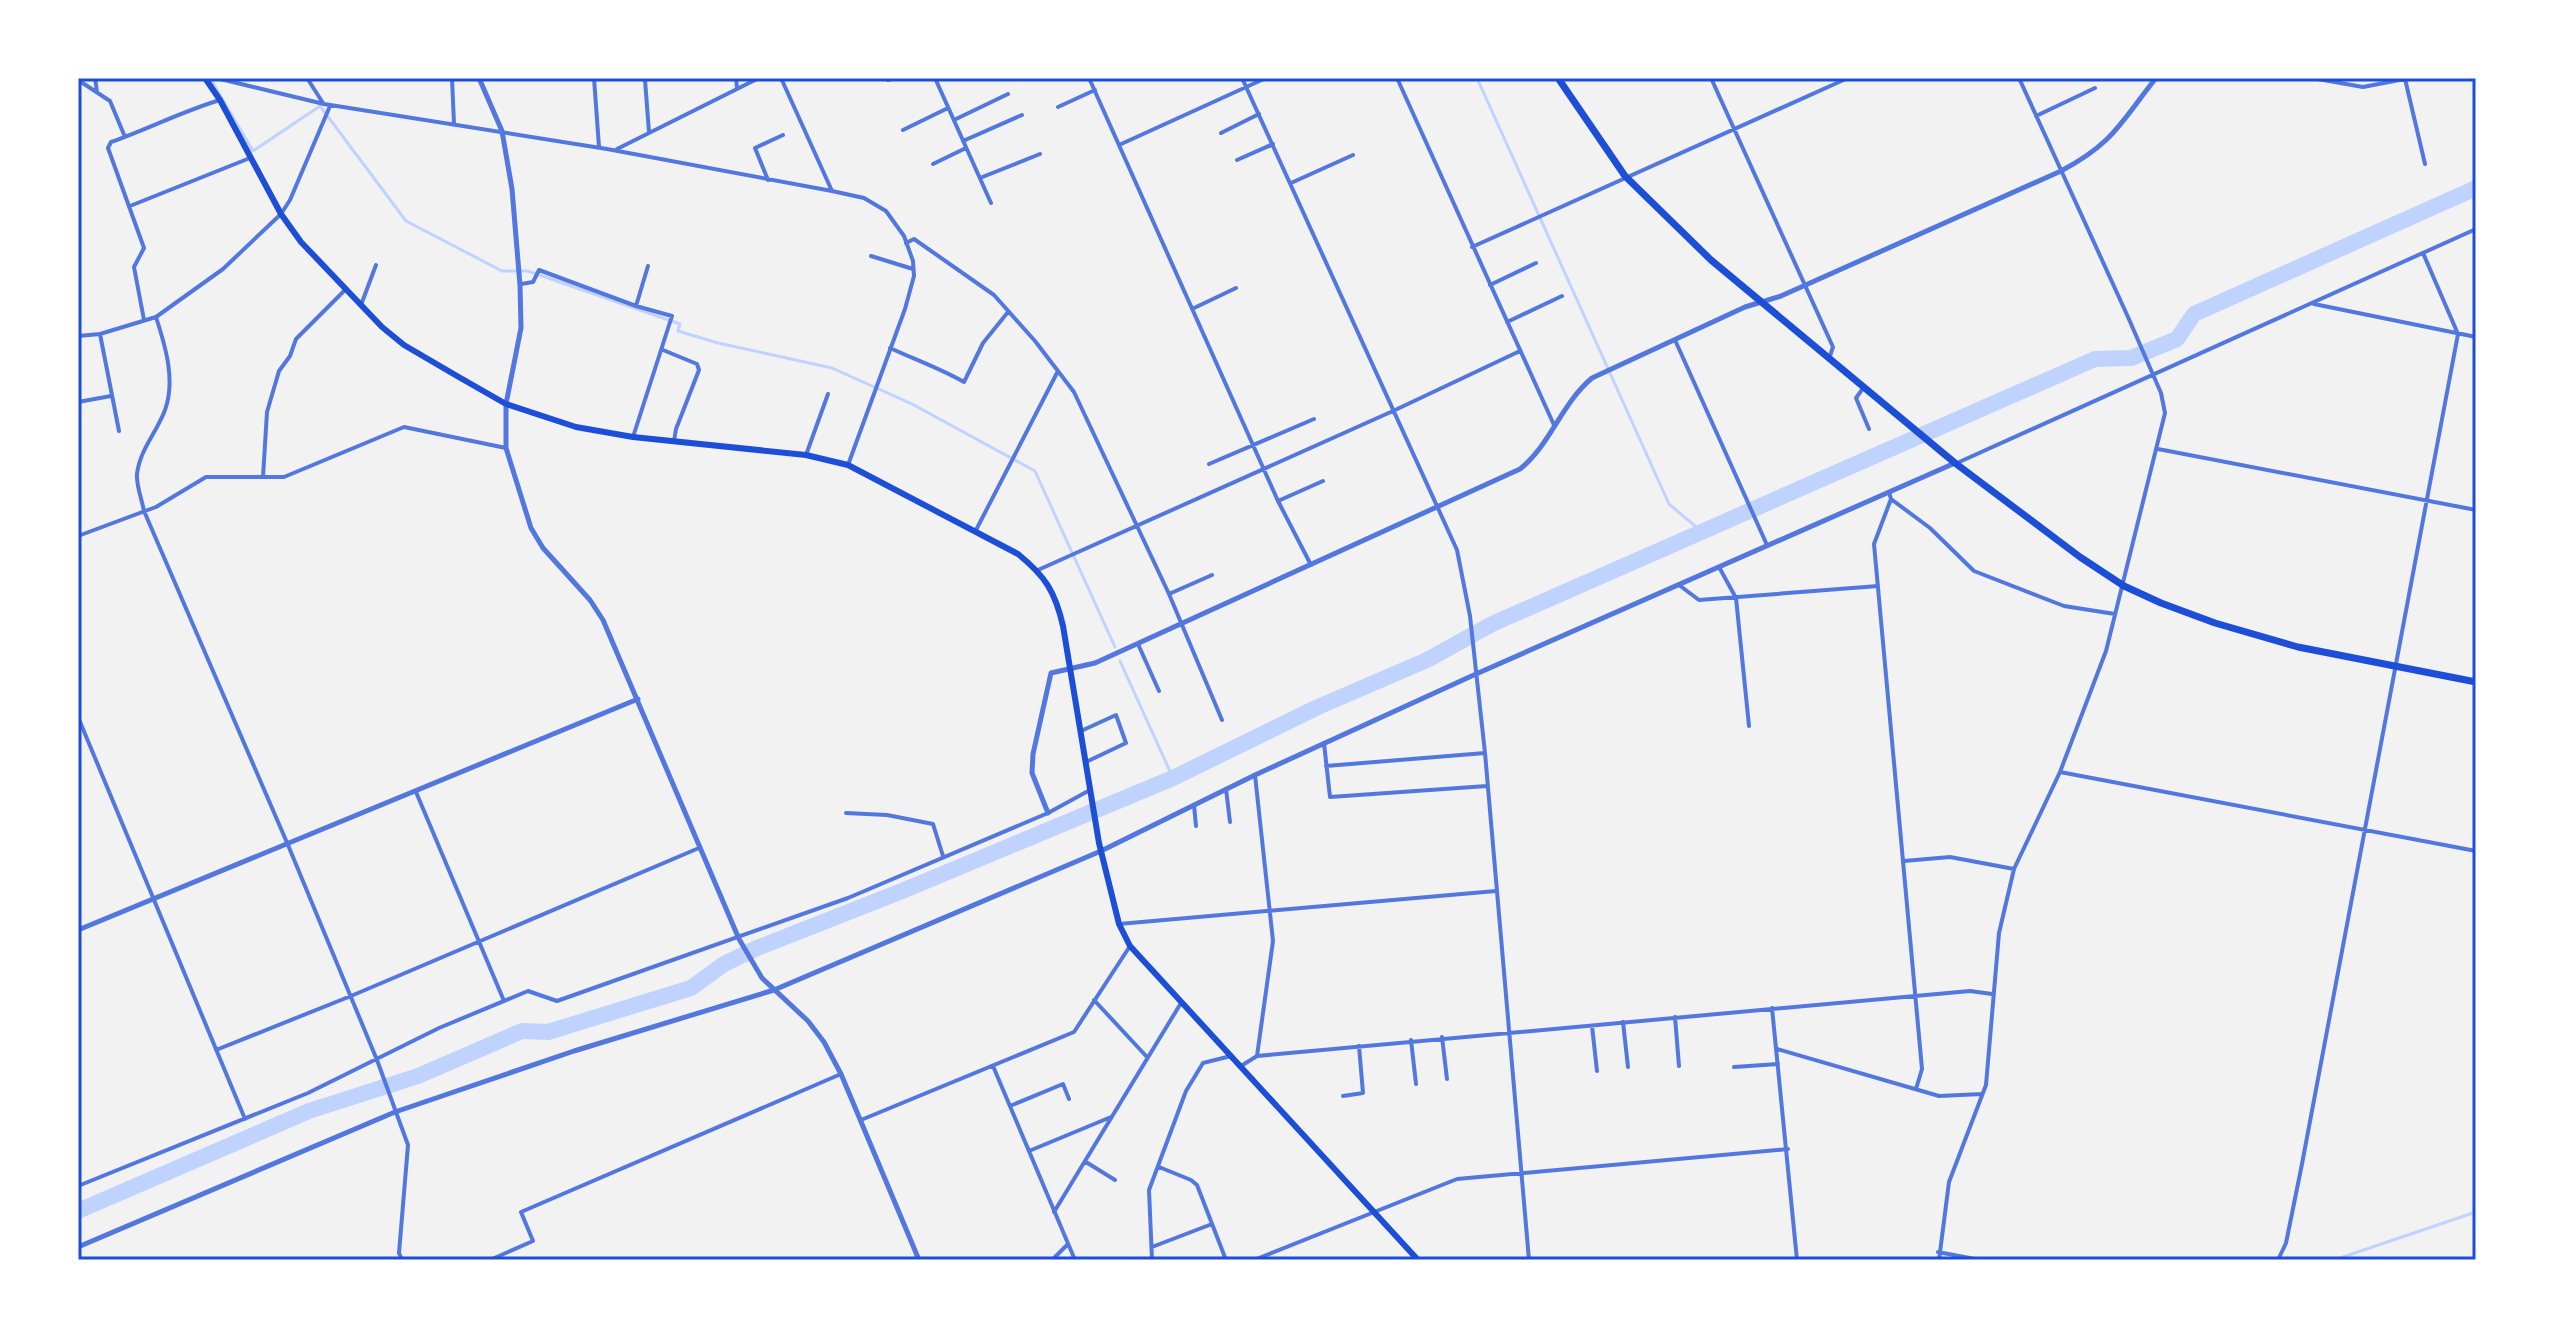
<svg xmlns="http://www.w3.org/2000/svg" width="2554" height="1338" viewBox="0 0 2554 1338" font-family="'Public Sans',sans-serif">
	<style>
		.lines { fill: none; stroke-linecap: round; stroke-linejoin: round }
		.stream { stroke: #bfd3fe; stroke-width: 3 }
		.river { stroke: #bfd3fe; stroke-width: 16 }
		.minor { stroke: #5277de; stroke-width: 4 }
		.tertiary { stroke: #5277de; stroke-width: 5 }
		.secondary { stroke: #1d4ed8; stroke-width: 6 }
		.primary { stroke: #1d4ed8; stroke-width: 7 }
		.neatline { fill: none; stroke: #1d4ed8; stroke-width: 3 }
	</style>
	<rect width="100%" height="100%" fill="#f2f2f2"/>
	<g class="lines">
		<path class="stream" d="M 210,78 L 253,151 L 320,106 L 406,221 L 502,271 L 528,271 L 680,324 L 678,331 L 718,343 L 832,368 L 912,404 L 1035,471 L 1115,647
			M 1477,78 L 1669,504 L 1701,531
			M 1120,661 L 1173,778
			M 2334,1260 L 2476,1212"/>
		<path class="river" d="M 78,1211 L 309,1111 L 418,1076 L 522,1031 L 548,1032 L 691,988 L 724,964 L 757,948 L 902,891 L 1173,778 L 1318,707 L 1427,660 L 1492,624 L 2095,359 L 2131,358 L 2177,339 L 2194,314 L 2476,188"/>
		<path class="minor" d="M 95,78 L 97,92
			M 216,78 L 324,104 L 607,149 L 832,191 L 864,198 L 886,211 L 904,236 L 913,261 L 914,276 L 905,309 L 848,465
			M 307,78 L 323,103
			M 452,78 L 454,124
			M 594,78 L 599,147
			M 736,78 L 737,88
			M 781,78 L 832,191
			M 935,78 L 991,203
			M 1089,78 L 1278,501 L 1311,565
			M 1242,78 L 1457,550 L 1470,616 L 1485,753 L 1529,1260
			M 1397,78 L 1554,425
			M 1711,78 L 1833,347 L 1829,359
			M 2312,78 L 2363,87 L 2410,78
			M 2405,79 L 2425,164
			M 78,80 L 110,101 L 125,137
			M 645,80 L 649,132
			M 888,80 L 894,78
			M 1058,107 L 1095,90
			M 2036,116 L 2095,88
			M 954,120 L 1008,94
			M 903,130 L 948,108
			M 1221,133 L 1259,114
			M 963,141 L 1022,115
			M 1119,145 L 1266,78
			M 617,149 L 759,78
			M 1237,160 L 1273,144
			M 933,164 L 966,148
			M 980,178 L 1040,154
			M 768,180 L 755,148 L 783,135
			M 1291,183 L 1353,155
			M 130,206 L 250,158
			M 906,243 L 914,239 L 994,295 L 1035,341 L 1074,392 L 1169,594 L 1222,720
			M 1472,247 L 1848,78
			M 871,256 L 913,269
			M 521,284 L 533,282 L 539,270 L 636,306 L 672,316 L 633,437
			M 1490,285 L 1536,263
			M 2314,304 L 2476,337
			M 361,305 L 376,265
			M 636,306 L 648,266
			M 1192,309 L 1236,288
			M 156,317 C 165,345 176,380 165,410 C 157,432 140,449 137,474 C 136,485 142,500 144,511 L 288,845 L 377,1060 L 408,1145 L 399,1253 L 402,1260
			M 144,320 L 134,267 L 144,248 L 108,148 L 111,142 C 148,129 183,111 220,100
			M 1507,322 L 1562,296
			M 100,334 L 119,431
			M 78,336 L 100,334 L 156,317 L 223,269 L 281,214 L 290,200 L 330,106
			M 1675,340 L 1767,545
			M 890,348 C 916,360 939,368 964,382 L 983,343 L 1008,312
			M 663,350 L 697,364 L 699,370 L 676,429 L 674,441
			M 1864,387 L 1856,398 L 1869,429
			M 78,402 L 111,396
			M 2158,449 L 2476,510
			M 806,455 L 828,394
			M 1957,463 L 2476,229
			M 1209,464 L 1314,419
			M 263,477 L 267,412 L 279,371 L 290,356 L 296,339 L 345,290
			M 1889,492 L 1891,499 L 1930,528 L 1974,571 L 2064,606 L 2115,614
			M 1891,499 L 1874,544 L 1922,1069 L 1916,1089
			M 1278,501 L 1323,481
			M 975,532 L 1058,371
			M 78,536 L 156,507 L 206,477 L 284,477 L 404,427 L 506,448
			M 1719,567 L 1736,598 L 1749,726
			M 1038,570 L 1393,411 L 1520,351
			M 1679,585 L 1699,600 L 1878,586
			M 1169,594 L 1212,575
			M 1138,644 L 1159,691
			M 78,717 L 245,1119
			M 1081,731 L 1116,715 L 1126,743 L 1086,762
			M 1324,743 L 1330,797 L 1487,786
			M 1326,766 L 1485,753
			M 2060,772 L 2476,851
			M 1255,775 L 1273,941 L 1257,1056
			M 1226,789 L 1230,822
			M 416,792 L 504,1001
			M 1194,805 L 1196,826
			M 846,813 L 887,815 L 933,824 L 943,856
			M 1904,861 L 1950,857 L 2014,869
			M 1119,924 L 1496,891
			M 1094,1000 L 1147,1057
			M 1772,1008 L 1797,1260
			M 1675,1017 L 1679,1066
			M 1623,1022 L 1628,1067
			M 1592,1026 L 1597,1071
			M 1442,1037 L 1447,1079
			M 1411,1040 L 1416,1084
			M 1777,1049 L 1939,1096 L 1982,1094
			M 216,1050 L 351,996 L 699,848
			M 993,1066 L 1075,1260
			M 1241,1066 L 1257,1056 L 1970,991 L 1992,994
			M 1734,1067 L 1778,1064
			M 1343,1096 L 1363,1093 L 1359,1046
			M 1010,1106 L 1063,1084 L 1069,1099
			M 861,1120 L 1074,1032 L 1130,946
			M 1029,1151 L 1111,1117
			M 1086,1162 L 1115,1180
			M 1159,1167 L 1191,1180 L 1197,1185 L 1226,1260
			M 78,1186 L 308,1093 L 439,1028 L 528,991 L 557,1001 L 848,898 L 1048,813 L 1090,790
			M 1054,1212 L 1181,1003
			M 1152,1247 L 1212,1224
			M 1938,1252 L 1980,1260
			M 490,1260 L 533,1241 L 521,1212 L 841,1074
			M 1052,1260 L 1068,1244
			M 1152,1260 L 1149,1190 L 1186,1091 L 1203,1063 L 1231,1056
			M 1254,1260 L 1457,1179 L 1788,1149
			M 1939,1260 L 1949,1182 L 1986,1085 L 1999,933 L 2014,869 L 2060,772 L 2106,651 L 2165,413 L 2161,393 L 2128,317 L 2019,78
			M 2278,1260 L 2286,1243 L 2302,1164 L 2458,334 L 2423,253"/>
		<path class="tertiary" d="M 479,78 L 502,131 L 512,189 L 520,285 L 521,328 L 506,404 L 506,448 L 531,528 L 543,548 L 590,600 L 603,620 L 739,939 L 762,978 L 808,1021 L 824,1042 L 841,1074 L 919,1260
			M 1048,813 L 1032,773 L 1033,754 L 1051,673 L 1095,663 L 1520,469 C 1551,444 1561,404 1592,378 L 1745,307 L 1781,296 L 2061,171 C 2114,143 2121,122 2156,78
			M 78,930 L 638,699
			M 78,1247 L 395,1112 L 574,1051 L 774,990 L 1101,851 L 1255,775 L 1476,674 L 1955,463"/>
		<path class="secondary" d="M 205,78 L 220,100 L 281,214 L 301,242 L 382,327 L 404,345 L 457,376 L 506,404 L 576,427 L 633,437 L 806,455 L 848,465 L 1018,554 C 1045,576 1055,591 1063,626 L 1099,843 L 1119,924 L 1130,946 L 1418,1260"/>
		<path class="primary" d="M 1558,78 L 1625,176 L 1711,260 L 1955,463 L 2080,557 L 2124,586 L 2161,603 L 2215,623 L 2298,647 L 2476,682"/>
	</g>
	<rect width="2554" height="1338" fill="none" stroke="#ffffff" stroke-width="160"/>
	<rect x="80" y="80" width="2394" height="1178" class="neatline"/>
</svg>
